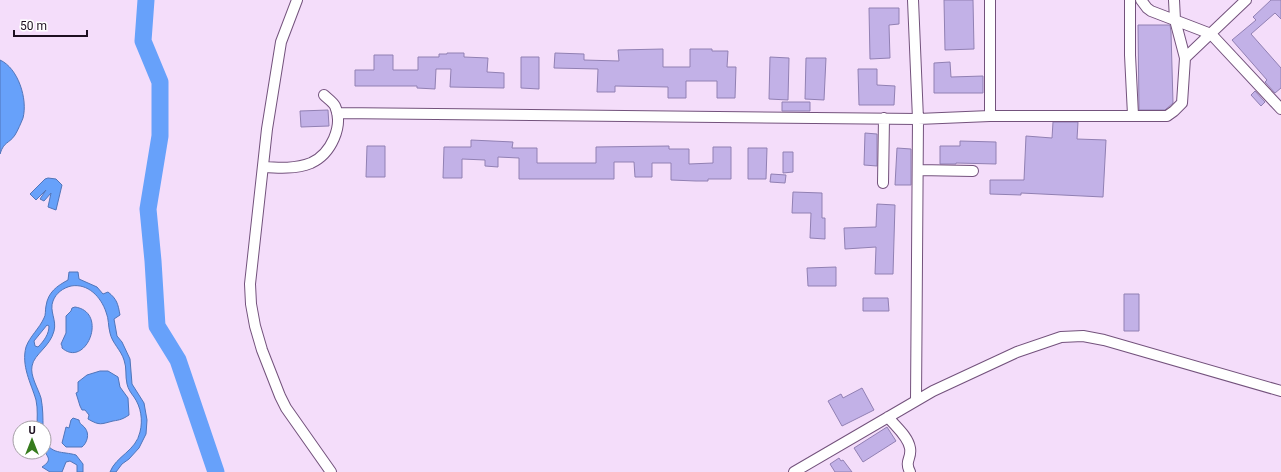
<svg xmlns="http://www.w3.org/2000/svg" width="1281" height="472" viewBox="0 0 1281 472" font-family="Roboto,sans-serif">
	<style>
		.water { fill: #67a1fa; stroke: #5175b9; fill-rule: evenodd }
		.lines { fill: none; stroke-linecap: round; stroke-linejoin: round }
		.river { stroke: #67a1fa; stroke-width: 17 }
		.building { fill: #c2b1e7; stroke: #9180b3 }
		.minor-casing { stroke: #73527c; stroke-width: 12 }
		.minor { stroke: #fff; stroke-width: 10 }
	</style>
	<rect width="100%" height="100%" fill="#f4ddfa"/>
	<path class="water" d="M 0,60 C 18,68 28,99 23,118 C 21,123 18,130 15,135 C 9,144 4,141 0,154 Z
		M 48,178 L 56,179 L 62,185 L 56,210 L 48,207 L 51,193 L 44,201 L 40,199 L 46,190 L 36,200 L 30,194 L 45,179 Z
		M 69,272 L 78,272 L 79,279 L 97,287 L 103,294 L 108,292 C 117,299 118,304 120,315 L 114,319 L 117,336 L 122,342 L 130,359 L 132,384 L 144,403 L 147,420 L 146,434 L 139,448 L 129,459 L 122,464 L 116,472 L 110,472 C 116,456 136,451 140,432 C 143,420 141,407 134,397 C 131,393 128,389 127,384 C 125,376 127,368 124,360 C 121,350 112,343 110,333 C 108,326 109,319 106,312 C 101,297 88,283 71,286 C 63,288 56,293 53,301 C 49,311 57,320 54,331 C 50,347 34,354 32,366 C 30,376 38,388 41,398 C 43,408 43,418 43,428 L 37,428 C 37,419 38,409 36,400 C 31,383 21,366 26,347 C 30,336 39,329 44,318 C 46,315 45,310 46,306 C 48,292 57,286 68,280 ZM 47,325 L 49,326 C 49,334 44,341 38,347 L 35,346 L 34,341 Z
		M 75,307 C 109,312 86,369 62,348 L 62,346 L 61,344 L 66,333 L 66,316 L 71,311 L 72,308 Z
		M 100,371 L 108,371 L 118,377 L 120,387 L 128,398 L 129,415 C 123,419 120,420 113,421 C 101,424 100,426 88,419 L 89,415 L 85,410 L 82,410 L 80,406 L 76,393 L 78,392 L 78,382 L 87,375 Z
		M 73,418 L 79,420 C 80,425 82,424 85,428 C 90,434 87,443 82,447 L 66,447 L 62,443 L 66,427 L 69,428 L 71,420 Z
		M 44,439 C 51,455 62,451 76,455 L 83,464 L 83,472 L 77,472 L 77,465 L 70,461 L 66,462 L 62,472 L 50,472 L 42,467 C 54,459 46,457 44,449 C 43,447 44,441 44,439 Z"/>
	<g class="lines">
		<path class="river" d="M 146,0 L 143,41 L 160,82 L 160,136 L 148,209 L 153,261 L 157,326 L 178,360 L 216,472"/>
	</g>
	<path class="building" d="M 944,0 L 973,0 L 974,49 L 945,50 Z
		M 1271,0 L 1281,0 L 1281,19 L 1275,13 L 1251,34 L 1281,68 L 1281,88 L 1275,93 L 1265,82 L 1267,80 L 1232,40 L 1256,20 L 1253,17 Z
		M 869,8 L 899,8 L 899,24 L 889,25 L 890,58 L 870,59 Z
		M 1138,25 L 1170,25 L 1171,32 L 1173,103 L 1165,110 L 1139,110 Z
		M 663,49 L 663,67 L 690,67 L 690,49 L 712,49 L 712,51 L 728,51 L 727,67 L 736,67 L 735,98 L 717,98 L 717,81 L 686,81 L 686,98 L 668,98 L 668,87 L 615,86 L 615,92 L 597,92 L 598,69 L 554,68 L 555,53 L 584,54 L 584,60 L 619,61 L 618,50 Z
		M 447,53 L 464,53 L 464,57 L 488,58 L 487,72 L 504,73 L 504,88 L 450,87 L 451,69 L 436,69 L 435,89 L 417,88 L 417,86 L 355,86 L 355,70 L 374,70 L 374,55 L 393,55 L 393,70 L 418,70 L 418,57 L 439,57 L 439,54 L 447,54 Z
		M 521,57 L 539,57 L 539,89 L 521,88 Z
		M 770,57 L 789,58 L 788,100 L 769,99 Z
		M 806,58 L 826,58 L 824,100 L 805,99 Z
		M 950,62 L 951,77 L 983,76 L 983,93 L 934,93 L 934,63 Z
		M 858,69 L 877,69 L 877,85 L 895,86 L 894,105 L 859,105 Z
		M 1255,91 L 1265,102 L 1261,106 L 1251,95 Z
		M 782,102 L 810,102 L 810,111 L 782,111 Z
		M 328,110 L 329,126 L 301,127 L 300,111 Z
		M 1053,122 L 1078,122 L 1077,139 L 1106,140 L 1103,197 L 1021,193 L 1021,195 L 990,194 L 990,180 L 1024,180 L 1026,136 L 1052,138 Z
		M 865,133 L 877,134 L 877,166 L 864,165 Z
		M 471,140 L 513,142 L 512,148 L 537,148 L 537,163 L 596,163 L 596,147 L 669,146 L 669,149 L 689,149 L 689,164 L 713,163 L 713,147 L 731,147 L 731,179 L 708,179 L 708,181 L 696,181 L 671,180 L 671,163 L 652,163 L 652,177 L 635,177 L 634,162 L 614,162 L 614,179 L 519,179 L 519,158 L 498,157 L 498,167 L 485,166 L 485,160 L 462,159 L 462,178 L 443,178 L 444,147 L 471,147 Z
		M 960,141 L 996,142 L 996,164 L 956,163 L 956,164 L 940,164 L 940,146 L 960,146 Z
		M 367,146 L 385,146 L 385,177 L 366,177 Z
		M 748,148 L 767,148 L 766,179 L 748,179 Z
		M 897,148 L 911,149 L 911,185 L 895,185 Z
		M 783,152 L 793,152 L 793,172 L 783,173 Z
		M 771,174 L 786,175 L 785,183 L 770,182 Z
		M 793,192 L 822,193 L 822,218 L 825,218 L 825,239 L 810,238 L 811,213 L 792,213 Z
		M 877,204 L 895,205 L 893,274 L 875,274 L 876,247 L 845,249 L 844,228 L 876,227 Z
		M 836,267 L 836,286 L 808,286 L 807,268 Z
		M 1124,294 L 1139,294 L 1139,331 L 1124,331 Z
		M 863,298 L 888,298 L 889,311 L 863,311 Z
		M 862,388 L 874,410 L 842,426 L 828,401 L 841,394 L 843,398 Z
		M 887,427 L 896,441 L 863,462 L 854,448 Z
		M 839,458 L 841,461 L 843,460 L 852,472 L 835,472 L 830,464 Z"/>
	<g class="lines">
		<defs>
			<path id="minor" d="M 297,0 L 281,42 L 267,129 L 250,284 L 251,304 L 255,326 L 262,350 L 280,396 L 286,408 L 331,472
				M 990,0 L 990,116
				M 1130,0 L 1130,55 L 1133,115
				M 1141,0 L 1147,8 L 1151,11 L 1211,34 L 1281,109
				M 1185,58 L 1246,0
				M 337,113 L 918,119 L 913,0
				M 263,167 C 279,168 296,169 311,163 C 331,154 344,126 335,106 C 333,102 327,98 324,95
				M 918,170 L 973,171
				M 883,183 L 884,118
				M 916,401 L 918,119 L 990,116 L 1167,116 L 1174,111 L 1182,103 L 1185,58 L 1175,20 L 1174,0
				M 888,417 C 895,426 908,436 910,448 C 912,459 904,460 910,472
				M 794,472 L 933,391 L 1017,352 L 1061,337 L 1083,336 L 1104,340 L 1281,391"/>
		</defs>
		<use href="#minor" class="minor-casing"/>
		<use href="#minor" class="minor"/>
	</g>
	<g transform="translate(32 440)"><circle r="19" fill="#ffffff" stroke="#a59fa6"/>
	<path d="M0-3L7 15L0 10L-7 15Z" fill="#367b1d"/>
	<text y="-6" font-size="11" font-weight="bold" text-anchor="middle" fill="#1d0f20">U</text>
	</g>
	<path d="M14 30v6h73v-6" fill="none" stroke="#1d0f20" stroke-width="2"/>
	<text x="20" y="30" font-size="12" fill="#1d0f20" stroke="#ffffff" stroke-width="3" paint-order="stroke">50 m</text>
</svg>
